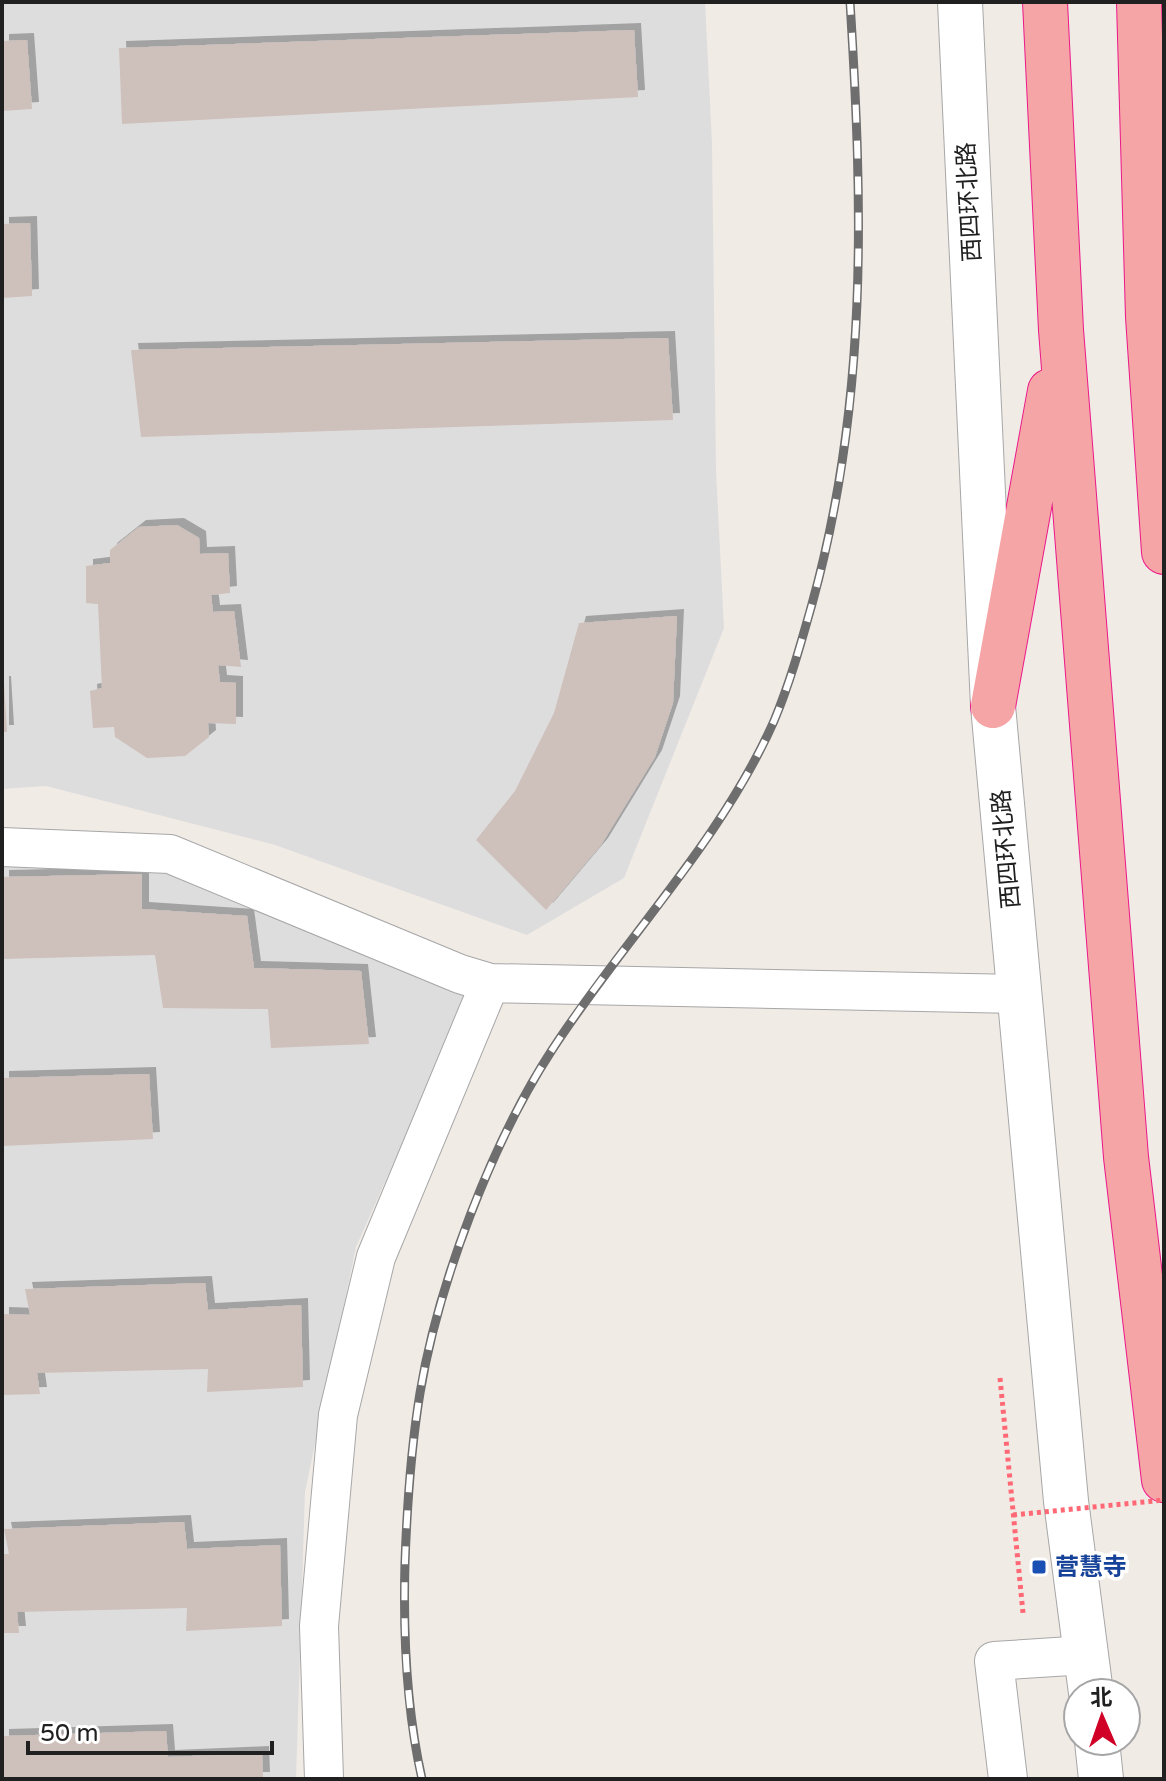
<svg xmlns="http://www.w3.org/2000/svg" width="1166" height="1781" viewBox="0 0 1166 1781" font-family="'Varela Round','Noto Sans SC',sans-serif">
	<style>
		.residential { fill: #dedddd }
		.building { fill: #cec0bb; filter: url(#shadow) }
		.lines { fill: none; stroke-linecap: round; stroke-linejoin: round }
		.minor-casing { stroke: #a7a7a7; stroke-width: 40 }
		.tertiary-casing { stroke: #a7a7a7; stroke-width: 46 }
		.trunk-casing { stroke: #ea1888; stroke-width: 46 }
		.path { stroke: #ff6976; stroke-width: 5; stroke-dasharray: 4 4; stroke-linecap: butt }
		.minor { stroke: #fff; stroke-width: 38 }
		.tertiary { stroke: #fff; stroke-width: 44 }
		.trunk { stroke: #f6a5a6; stroke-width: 44 }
		.rail-casing { stroke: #6e6e6e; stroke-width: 9 }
		.rail { stroke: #fff; stroke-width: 6; stroke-dasharray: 18; stroke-linecap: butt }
		.path-bridge { stroke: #ff6976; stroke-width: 5; stroke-dasharray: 4 4; stroke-linecap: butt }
		.transit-dot { fill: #1a4fb4; stroke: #fff; stroke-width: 3 }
		.labels { text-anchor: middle; stroke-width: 7; stroke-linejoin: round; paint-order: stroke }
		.street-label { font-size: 24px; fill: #202020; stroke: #fff }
		.transit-label { font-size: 24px; font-weight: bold; fill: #164399; stroke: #fff; text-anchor: start }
	</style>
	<defs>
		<filter id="shadow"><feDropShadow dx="7" dy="-7" stdDeviation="0" flood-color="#0004"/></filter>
	</defs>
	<rect width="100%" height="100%" fill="#f1ebe6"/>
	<path class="residential" d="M 2,2 L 705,2 L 712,143 L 716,471 L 724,628 L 624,878 L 527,935 L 275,845 L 46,786 L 2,789 Z
		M 2,859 L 169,867 L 471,989 L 356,1247 L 305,1492 L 296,1779 L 2,1779 Z"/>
	<path class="building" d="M 634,30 L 638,97 L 122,124 L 119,48 Z
		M 27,40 L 32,109 L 2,111 L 2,41 Z
		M 30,223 L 32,296 L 2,298 L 2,224 Z
		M 668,338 L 673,420 L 141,437 L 131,350 Z
		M 177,525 L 199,538 L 200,554 L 228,553 L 230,593 L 211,595 L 213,612 L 234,611 L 241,667 L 218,665 L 220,682 L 236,683 L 236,724 L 208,723 L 209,737 L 185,756 L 147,758 L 115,737 L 114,727 L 93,728 L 90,691 L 102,688 L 98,604 L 86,603 L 86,566 L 110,563 L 110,550 L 139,527 Z
		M 677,616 L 673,703 L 655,757 L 601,845 L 546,910 L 476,840 L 515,791 L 554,713 L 579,623 Z
		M 2,683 L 4,683 L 7,732 L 2,732 Z
		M 142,874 L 142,909 L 247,916 L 254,968 L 361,971 L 369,1044 L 271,1048 L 268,1009 L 163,1008 L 155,955 L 2,959 L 2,877 Z
		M 149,1074 L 153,1139 L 2,1146 L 2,1078 Z
		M 205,1283 L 208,1310 L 301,1305 L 303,1387 L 207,1392 L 208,1369 L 37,1373 L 40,1394 L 2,1395 L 2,1314 L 30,1315 L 25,1289 Z
		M 184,1522 L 187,1549 L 280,1545 L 282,1626 L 186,1631 L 187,1608 L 17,1612 L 19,1633 L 2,1633 L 2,1554 L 9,1554 L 4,1529 Z
		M 166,1731 L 168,1757 L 262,1753 L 263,1779 L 2,1779 L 2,1736 Z"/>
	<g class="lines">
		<defs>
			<path id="minor" d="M 2,847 L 170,854 L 460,974 L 490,983 L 1019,994
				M 324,1779 L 319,1626 L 338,1415 L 376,1257 L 490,983
				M 1008,1779 L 994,1661 L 1086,1655"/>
			<path id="tertiary" d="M 960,2 L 993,706 L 1066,1501 L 1091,1693
				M 1097,1741 L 1101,1779"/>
			<path id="trunk" d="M 1045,2 L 1061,330 L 1126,1157 L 1164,1480
				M 1139,2 L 1148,317 L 1164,552
				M 993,706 L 1050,391"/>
		</defs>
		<use href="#minor" class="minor-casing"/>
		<use href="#tertiary" class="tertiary-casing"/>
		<use href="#trunk" class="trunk-casing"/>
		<path class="path" d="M 1000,1378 L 1023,1613"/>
		<use href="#minor" class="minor"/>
		<use href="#tertiary" class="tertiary"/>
		<use href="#trunk" class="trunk"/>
		<defs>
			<path id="rail" d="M 422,1779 C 406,1708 403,1634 405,1562 C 407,1506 411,1448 420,1393 C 438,1284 492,1142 552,1050 C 624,939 720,843 774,721 C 790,683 801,643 812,604 C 868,402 863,208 850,2"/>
		</defs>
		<use href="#rail" class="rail-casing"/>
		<use href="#rail" class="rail"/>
		<path class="path-bridge" d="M 1013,1515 L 1164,1500"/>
	</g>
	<rect class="transit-dot" x="1031" y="1559" width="16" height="16" rx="4"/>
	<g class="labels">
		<g class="street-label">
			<text transform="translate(969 202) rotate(-93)" y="8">西四环北路</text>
			<text transform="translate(1006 849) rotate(-95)" y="8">西四环北路</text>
		</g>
		<g class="transit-label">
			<text x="1055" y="1575">营慧寺</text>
		</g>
	</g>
	<rect width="1166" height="1781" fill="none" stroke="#202020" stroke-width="8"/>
	<g transform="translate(1102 1717) rotate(358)"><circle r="38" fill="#ffffff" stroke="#a6a6a6" stroke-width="2"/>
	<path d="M0-6L14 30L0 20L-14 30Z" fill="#d00027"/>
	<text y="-12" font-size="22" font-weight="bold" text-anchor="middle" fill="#202020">北</text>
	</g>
	<path d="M28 1741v12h244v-12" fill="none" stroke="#202020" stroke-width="4"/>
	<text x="40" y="1741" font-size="24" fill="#202020" stroke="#ffffff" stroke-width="6" paint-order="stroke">50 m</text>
</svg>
